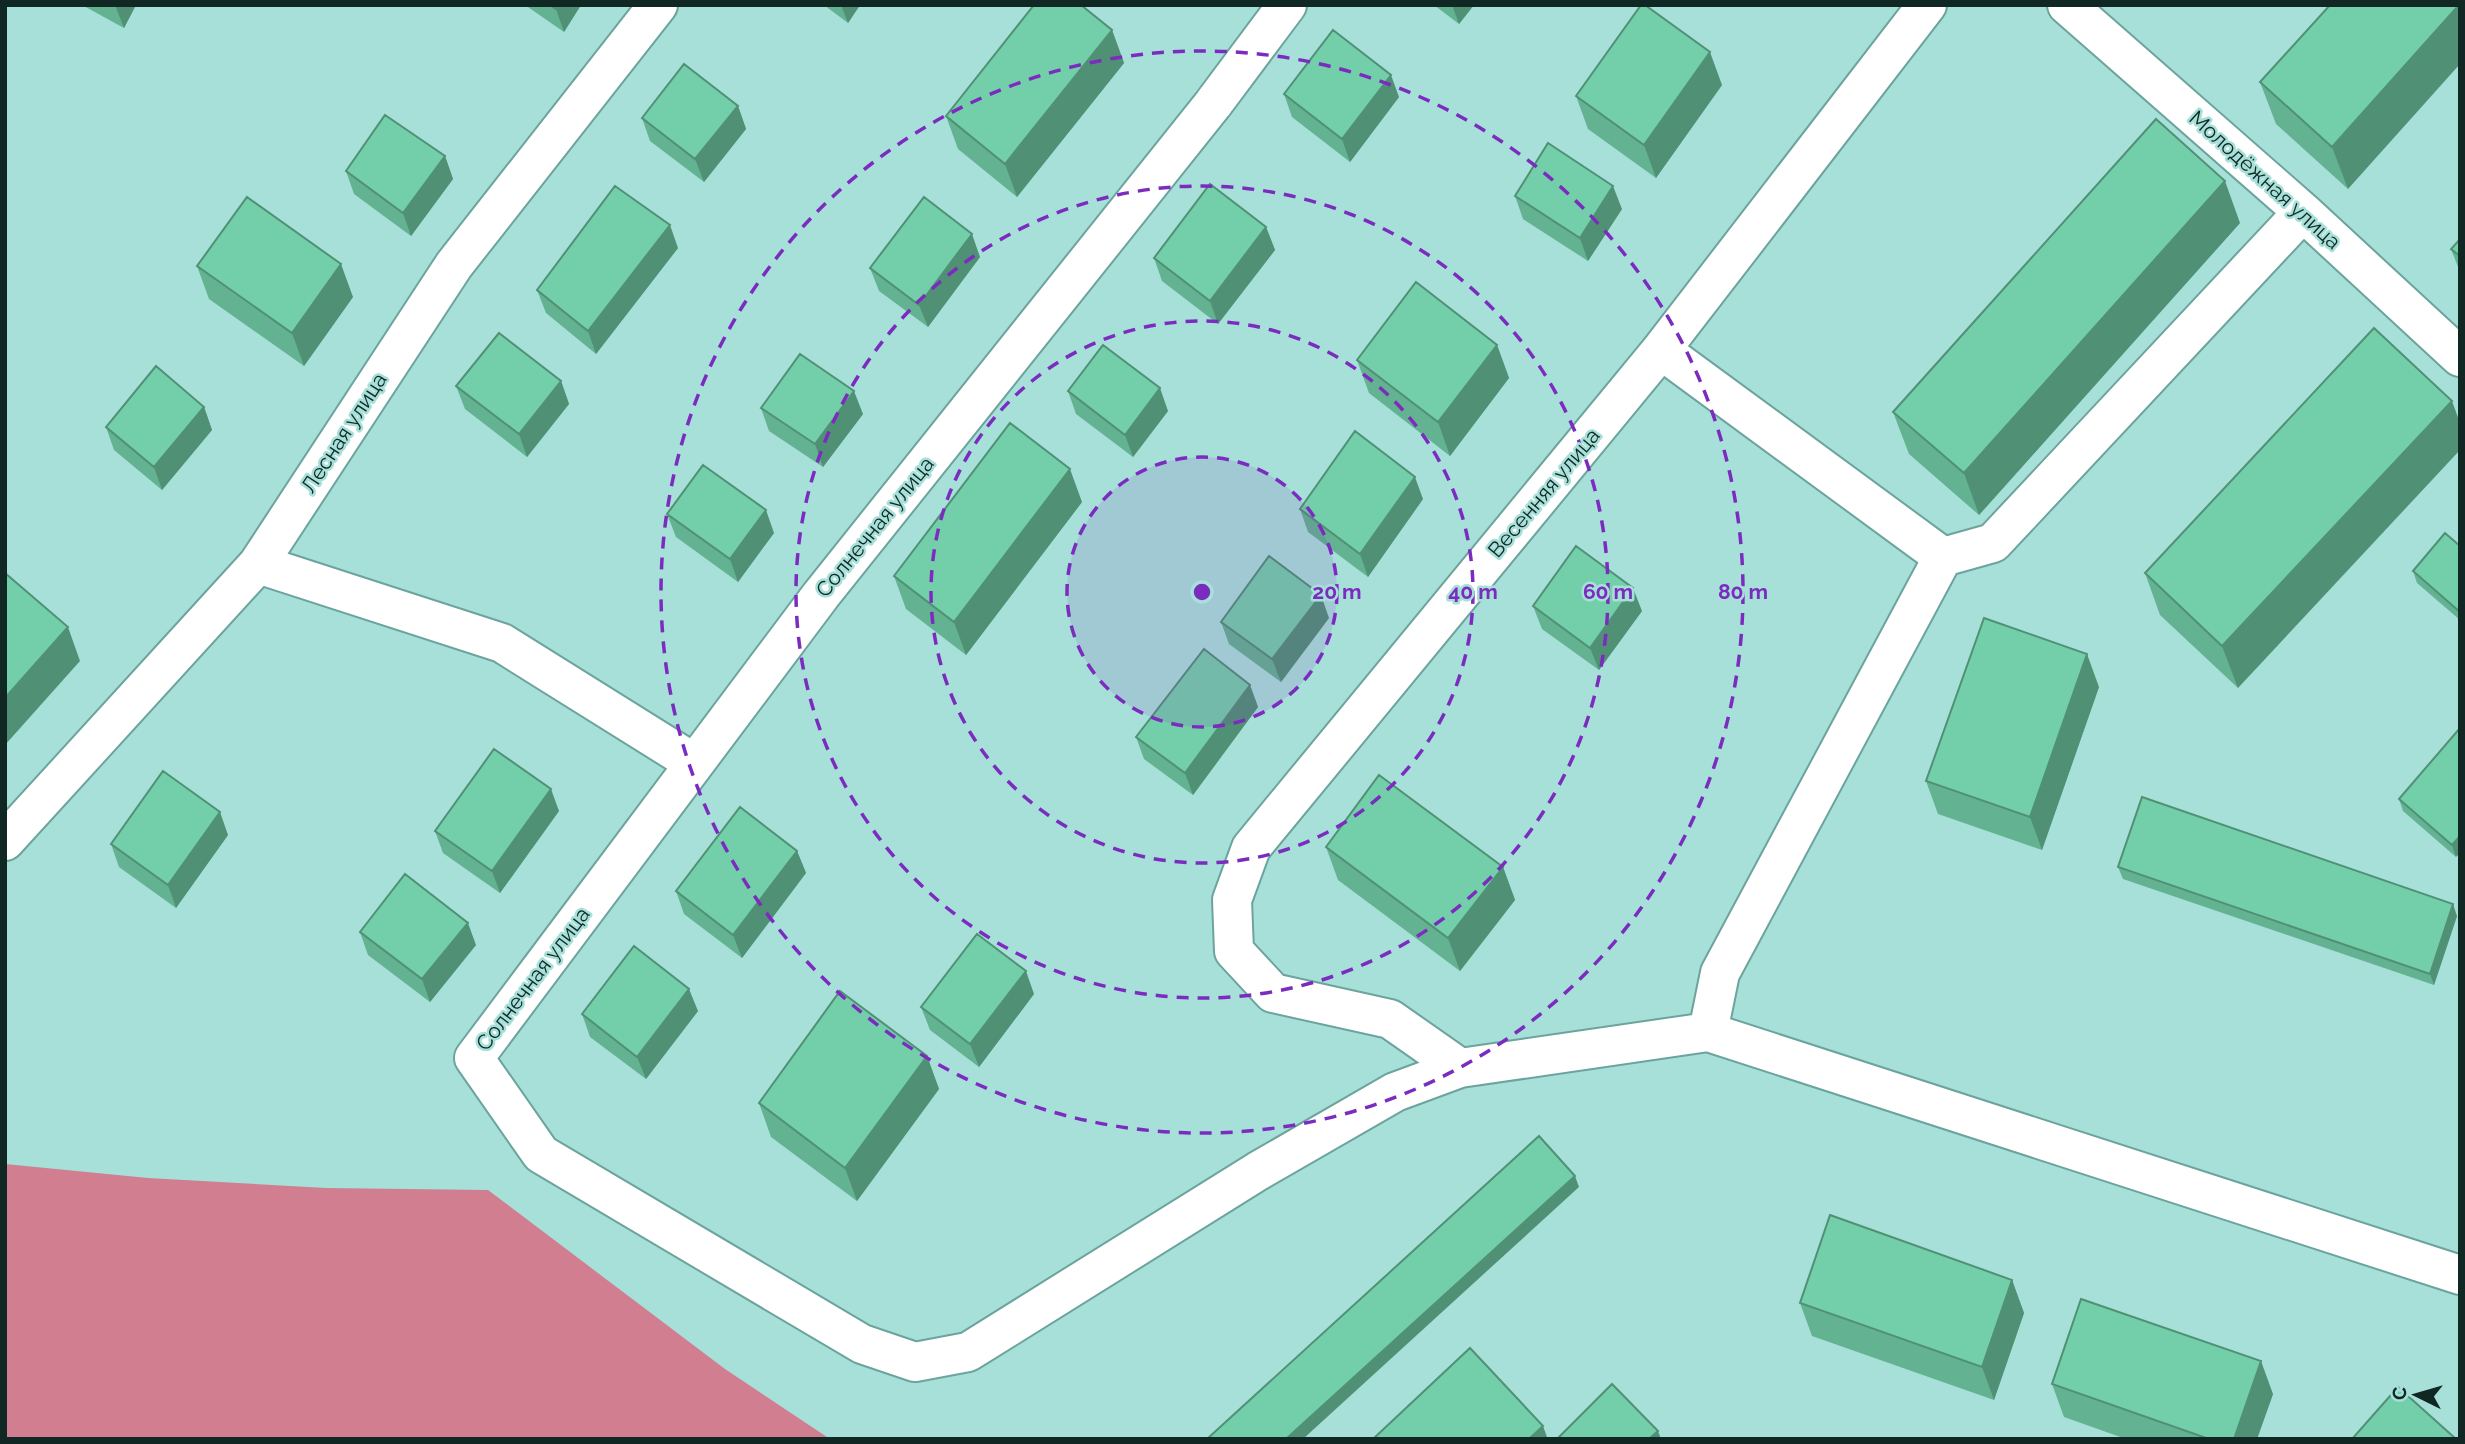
<svg xmlns="http://www.w3.org/2000/svg" width="2465" height="1444" viewBox="0 0 2465 1444" font-family="Raleway,sans-serif">
	<style>
		.forest { fill: #d17e91 }
		.lines { fill: none; stroke-linecap: round; stroke-linejoin: round }
		.minor-casing { stroke: #6ca49d; stroke-width: 42 }
		.minor { stroke: #fff; stroke-width: 38 }
		.wall { fill: #63b291 }
		.shaded-wall { fill: #509176 }
		.building { fill: #73cfa9; stroke: #509176; stroke-width: 2 }
		.ring { fill: none; stroke: #7b2cbf; stroke-width: 3.5; stroke-dasharray: 12 9 }
		.labels { text-anchor: middle; stroke-width: 5; stroke-linejoin: round; paint-order: stroke }
		.street-label { font-size: 21px; fill: #102724; stroke: #a6e0d8 }
		.centre { fill: #7b2cbf; stroke: #a6e0d8; stroke-width: 3.5 }
		.ring-label { font-size: 21px; text-anchor: middle; font-weight: bold; fill: #7b2cbf; stroke: #a6e0d8; stroke-width: 5; stroke-linejoin: round; paint-order: stroke }
	</style>
	<rect width="100%" height="100%" fill="#a6e0d8"/>
	<path class="forest" d="M 5,1164 L 148,1178 L 326,1188 L 488,1190 L 725,1369 L 830,1439 L 5,1439 Z"/>
	<g class="lines">
		<defs>
			<path id="minor" d="M 1287,5 L 1213,104 L 821,595 L 474,1058 L 541,1154 L 862,1344 L 915,1362 L 968,1352 L 1258,1171 L 1395,1092 L 1460,1068 L 1708,1032 L 2460,1275
				M 2067,5 L 2303,212 L 2460,357
				M 1661,350 L 1943,557
				M 258,564 L 502,643 L 694,763
				M 5,841 L 258,564 L 454,265 L 658,5
				M 1708,1032 L 1720,973 L 1943,557 L 1993,543 L 2303,212
				M 1460,1068 L 1390,1019 L 1273,993 L 1234,951 L 1232,900 L 1251,848 L 1661,350 L 1927,5"/>
		</defs>
		<use href="#minor" class="minor-casing"/>
		<use href="#minor" class="minor"/>
	</g>
	<path class="wall" d="M 82,5 L 136,5 L 124,28 Z
		M 525,5 L 581,5 L 564,32 Z
		M 824,5 L 860,5 L 848,23 Z
		M 1434,5 L 1474,5 L 1459,24 Z
		M 2330,5 L 2348,189 L 2276,124 L 2260,82 Z
		M 1112,30 L 1124,63 L 1017,197 L 958,149 L 946,116 Z
		M 1722,85 L 1656,178 L 1588,129 L 1576,96 Z
		M 1284,94 L 1399,97 L 1350,162 L 1292,117 Z
		M 738,106 L 746,129 L 704,182 L 650,141 L 642,118 Z
		M 445,156 L 453,179 L 411,236 L 354,194 L 346,171 Z
		M 1515,196 L 1622,209 L 1588,261 L 1523,219 Z
		M 2240,223 L 1979,515 L 1909,454 L 1893,412 Z
		M 1266,227 L 1275,250 L 1218,324 L 1162,281 L 1154,258 Z
		M 2460,239 L 2460,272 L 2451,249 Z
		M 678,248 L 596,354 L 546,313 L 537,290 Z
		M 980,257 L 928,327 L 879,291 L 870,268 Z
		M 197,266 L 353,297 L 304,366 L 209,299 Z
		M 2374,328 L 2238,688 L 2160,615 L 2145,573 Z
		M 1497,345 L 1509,378 L 1450,456 L 1369,393 L 1357,360 Z
		M 561,381 L 569,404 L 527,457 L 465,409 L 456,386 Z
		M 1068,391 L 1168,411 L 1133,457 L 1076,414 Z
		M 204,407 L 212,430 L 162,490 L 114,450 L 106,427 Z
		M 761,408 L 863,414 L 823,467 L 769,431 Z
		M 1423,499 L 1368,577 L 1308,532 L 1300,509 Z
		M 1082,502 L 966,655 L 906,609 L 894,576 Z
		M 667,514 L 774,533 L 738,582 L 676,537 Z
		M 2460,546 L 2460,620 L 2417,583 L 2413,571 Z
		M 1533,606 L 1642,611 L 1599,670 L 1542,629 Z
		M 1329,618 L 1281,682 L 1229,644 L 1221,622 Z
		M 1250,685 L 1258,707 L 1193,795 L 1144,759 L 1136,737 Z
		M 2099,687 L 2042,850 L 1938,814 L 1926,781 Z
		M 2460,728 L 2456,857 L 2403,811 L 2399,799 Z
		M 559,811 L 500,893 L 443,853 L 435,831 Z
		M 228,835 L 176,908 L 119,867 L 111,844 Z
		M 1326,847 L 1503,867 L 1515,900 L 1460,971 L 1338,880 Z
		M 797,851 L 806,873 L 742,958 L 684,914 L 676,891 Z
		M 2118,867 L 2457,916 L 2434,985 L 2123,879 Z
		M 360,932 L 476,945 L 430,1002 L 368,955 Z
		M 1034,994 L 979,1067 L 930,1030 L 921,1007 Z
		M 698,1011 L 646,1079 L 590,1037 L 582,1014 Z
		M 927,1056 L 939,1089 L 857,1201 L 771,1137 L 759,1103 Z
		M 2012,1280 L 2024,1313 L 1994,1400 L 1812,1336 L 1800,1303 Z
		M 2052,1384 L 2273,1394 L 2257,1439 L 2126,1439 L 2064,1417 Z"/>
	<path class="shaded-wall" d="M 115,5 L 136,5 L 124,28 Z
		M 558,5 L 581,5 L 564,32 L 556,9 Z
		M 841,5 L 860,5 L 848,23 Z
		M 1452,5 L 1474,5 L 1459,24 Z
		M 2459,5 L 2460,64 L 2348,189 L 2332,147 Z
		M 1112,30 L 1124,63 L 1017,197 L 1005,164 Z
		M 1710,52 L 1722,85 L 1656,178 L 1644,145 Z
		M 1391,75 L 1399,97 L 1350,162 L 1342,139 Z
		M 738,106 L 746,129 L 704,182 L 695,159 Z
		M 445,156 L 453,179 L 411,236 L 403,213 Z
		M 2225,181 L 2240,223 L 1979,515 L 1964,473 Z
		M 1613,186 L 1622,209 L 1588,261 L 1580,238 Z
		M 670,225 L 678,248 L 596,354 L 588,331 Z
		M 1266,227 L 1275,250 L 1218,324 L 1210,301 Z
		M 972,234 L 980,257 L 928,327 L 919,305 Z
		M 341,264 L 353,297 L 304,366 L 292,333 Z
		M 1497,345 L 1509,378 L 1450,456 L 1438,422 Z
		M 561,381 L 569,404 L 527,457 L 519,434 Z
		M 1160,388 L 1168,411 L 1133,457 L 1125,435 Z
		M 854,391 L 863,414 L 823,467 L 815,444 Z
		M 2452,401 L 2460,423 L 2460,450 L 2238,688 L 2222,646 Z
		M 204,407 L 212,430 L 162,490 L 154,467 Z
		M 1070,469 L 1082,502 L 966,655 L 954,622 Z
		M 1415,477 L 1423,499 L 1368,577 L 1360,554 Z
		M 766,510 L 774,533 L 738,582 L 730,559 Z
		M 1633,588 L 1642,611 L 1599,670 L 1590,648 Z
		M 1321,595 L 1329,618 L 1281,682 L 1272,659 Z
		M 68,627 L 80,661 L 5,745 L 5,698 Z
		M 2087,654 L 2099,687 L 2042,850 L 2030,817 Z
		M 1250,685 L 1258,707 L 1193,795 L 1185,773 Z
		M 551,789 L 559,811 L 500,893 L 492,871 Z
		M 220,812 L 228,835 L 176,908 L 168,885 Z
		M 2460,836 L 2460,853 L 2456,857 L 2452,845 Z
		M 797,851 L 806,873 L 742,958 L 733,935 Z
		M 1503,867 L 1515,900 L 1460,971 L 1448,938 Z
		M 2453,904 L 2457,916 L 2434,985 L 2430,974 Z
		M 468,923 L 476,945 L 430,1002 L 422,979 Z
		M 1026,971 L 1034,994 L 979,1067 L 970,1044 Z
		M 689,989 L 698,1011 L 646,1079 L 637,1057 Z
		M 927,1056 L 939,1089 L 857,1201 L 845,1168 Z
		M 1575,1176 L 1579,1187 L 1303,1439 L 1286,1439 Z
		M 2012,1280 L 2024,1313 L 1994,1400 L 1982,1367 Z
		M 2261,1361 L 2273,1394 L 2257,1439 L 2234,1439 Z
		M 1543,1426 L 1547,1437 L 1546,1439 L 1529,1439 Z
		M 1658,1431 L 1661,1439 L 1649,1439 Z"/>
	<path class="building" d="M 550,5 L 558,5 L 556,9 Z
		M 1034,5 L 1081,5 L 1112,30 L 1005,164 L 946,116 Z
		M 1641,5 L 1645,5 L 1710,52 L 1644,145 L 1576,96 Z
		M 2330,5 L 2459,5 L 2332,147 L 2260,82 Z
		M 1333,30 L 1391,75 L 1342,139 L 1284,94 Z
		M 684,64 L 738,106 L 695,159 L 642,118 Z
		M 385,115 L 445,156 L 403,213 L 346,171 Z
		M 2156,119 L 2225,181 L 1964,473 L 1893,412 Z
		M 1548,143 L 1613,186 L 1580,238 L 1515,196 Z
		M 1210,184 L 1266,227 L 1210,301 L 1154,258 Z
		M 615,186 L 670,225 L 588,331 L 537,290 Z
		M 247,197 L 341,264 L 292,333 L 197,266 Z
		M 924,197 L 972,234 L 919,305 L 870,268 Z
		M 2460,239 L 2460,256 L 2451,249 Z
		M 1416,282 L 1497,345 L 1438,422 L 1357,360 Z
		M 2374,328 L 2452,401 L 2222,646 L 2145,573 Z
		M 499,333 L 561,381 L 519,434 L 456,386 Z
		M 1103,345 L 1160,388 L 1125,435 L 1068,391 Z
		M 800,354 L 854,391 L 815,444 L 761,408 Z
		M 156,366 L 204,407 L 154,467 L 106,427 Z
		M 1010,423 L 1070,469 L 954,622 L 894,576 Z
		M 1355,431 L 1415,477 L 1360,554 L 1300,509 Z
		M 703,465 L 766,510 L 730,559 L 667,514 Z
		M 2445,533 L 2460,546 L 2460,612 L 2413,571 Z
		M 1576,546 L 1633,588 L 1590,648 L 1533,606 Z
		M 1269,556 L 1321,595 L 1272,659 L 1221,622 Z
		M 5,573 L 68,627 L 5,698 Z
		M 1984,618 L 2087,654 L 2030,817 L 1926,781 Z
		M 1204,649 L 1250,685 L 1185,773 L 1136,737 Z
		M 2460,728 L 2460,836 L 2452,845 L 2399,799 Z
		M 494,749 L 551,789 L 492,871 L 435,831 Z
		M 163,771 L 220,812 L 168,885 L 111,844 Z
		M 1379,775 L 1503,867 L 1448,938 L 1326,847 Z
		M 2142,797 L 2453,904 L 2430,974 L 2118,867 Z
		M 740,807 L 797,851 L 733,935 L 676,891 Z
		M 405,874 L 468,923 L 422,979 L 360,932 Z
		M 977,934 L 1026,971 L 970,1044 L 921,1007 Z
		M 634,946 L 689,989 L 637,1057 L 582,1014 Z
		M 840,991 L 927,1056 L 845,1168 L 759,1103 Z
		M 1539,1136 L 1575,1176 L 1286,1439 L 1207,1439 Z
		M 1830,1215 L 2012,1280 L 1982,1367 L 1800,1303 Z
		M 2081,1299 L 2261,1361 L 2234,1439 L 2209,1439 L 2052,1384 Z
		M 1470,1348 L 1543,1426 L 1529,1439 L 1373,1439 Z
		M 1612,1384 L 1658,1431 L 1649,1439 L 1557,1439 Z
		M 2398,1387 L 2456,1439 L 2352,1439 Z"/>
	<circle cx="1202" cy="592" r="135" fill="#7b2cbf" fill-opacity=".12"/>
	<g class="ring">
		<circle cx="1202" cy="592" r="135"/>
		<circle cx="1202" cy="592" r="271"/>
		<circle cx="1202" cy="592" r="406"/>
		<circle cx="1202" cy="592" r="541"/>
	</g>
	<g class="labels">
		<g class="street-label">
			<text transform="translate(2265 180) rotate(42)" y="7">Молодёжная улица</text>
			<text transform="translate(344 433) rotate(-57)" y="7">Лесная улица</text>
			<text transform="translate(1544 493) rotate(-50)" y="7">Весенняя улица</text>
			<text transform="translate(875 527) rotate(-51)" y="7">Солнечная улица</text>
			<text transform="translate(533 979) rotate(-53)" y="7">Солнечная улица</text>
		</g>
	</g>
	<circle cx="1202" cy="592" r="10" class="centre"/>
	<g class="ring-label">
		<text x="1337" y="599">20 m</text>
		<text x="1473" y="599">40 m</text>
		<text x="1608" y="599">60 m</text>
		<text x="1743" y="599">80 m</text>
	</g>
	<rect width="2465" height="1444" fill="none" stroke="#102724" stroke-width="14"/>
	<g transform="translate(2416 1395) rotate(275)" stroke="#a6e0d8" stroke-width="5" paint-order="stroke">
	<path d="M0-5L12 26L0 18L-12 26Z" fill="#102724"/>
	<text y="-10" font-size="19" font-weight="bold" text-anchor="middle" fill="#102724">С</text>
	</g>
</svg>
